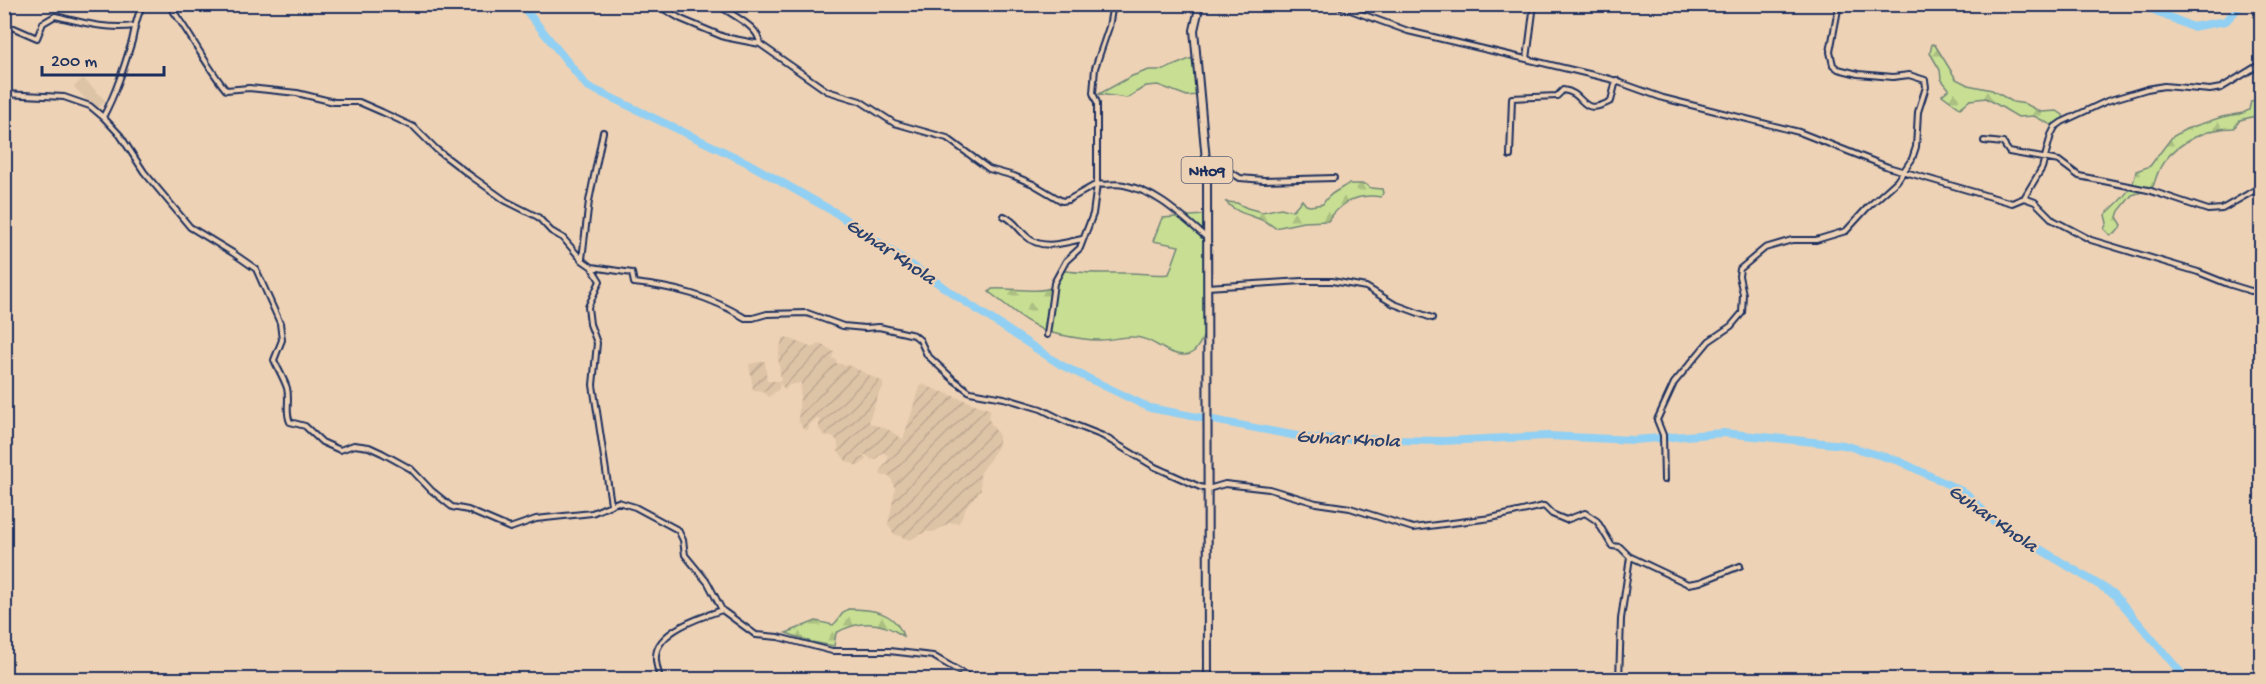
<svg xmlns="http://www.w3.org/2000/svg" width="2266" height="684" viewBox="0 0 2266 684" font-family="'Gochi Hand',sans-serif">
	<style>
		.built { fill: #dec4a7 }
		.industrial { fill: url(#industrial-furrows) }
		.green { fill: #c7de93; stroke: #718678; stroke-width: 1.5 }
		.forest { fill: url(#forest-firs); stroke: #718678; stroke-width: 1.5 }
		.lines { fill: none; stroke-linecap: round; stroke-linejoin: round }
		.river { stroke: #92d0f3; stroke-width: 8 }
		.street-casing { stroke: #1b2f5e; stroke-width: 8 }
		.primary-casing { stroke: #1b2f5e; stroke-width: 10 }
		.street { stroke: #eed2b5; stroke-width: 4 }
		.primary { stroke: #eed2b5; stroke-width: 6 }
		.labels { text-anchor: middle; stroke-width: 4.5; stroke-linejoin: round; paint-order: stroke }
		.shield { fill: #eed2b5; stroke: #5a6078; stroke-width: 1.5 }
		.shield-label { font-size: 16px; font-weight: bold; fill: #1b2f5e }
		.water-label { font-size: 20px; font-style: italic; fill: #273f6d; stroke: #eed2b5 }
	</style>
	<defs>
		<pattern id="industrial-furrows" width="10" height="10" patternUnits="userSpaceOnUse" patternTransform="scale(1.5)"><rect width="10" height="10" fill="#dec4a7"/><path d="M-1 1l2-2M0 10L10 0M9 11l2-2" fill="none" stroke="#bea992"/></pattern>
		<pattern id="forest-firs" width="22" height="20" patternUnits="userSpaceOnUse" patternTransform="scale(1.5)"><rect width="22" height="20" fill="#c7de93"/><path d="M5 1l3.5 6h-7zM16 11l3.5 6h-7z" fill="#aabf81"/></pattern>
	</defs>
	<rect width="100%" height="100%" fill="#eed2b5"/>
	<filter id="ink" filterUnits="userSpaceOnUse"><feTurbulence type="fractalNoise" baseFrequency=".0167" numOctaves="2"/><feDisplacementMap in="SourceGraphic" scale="12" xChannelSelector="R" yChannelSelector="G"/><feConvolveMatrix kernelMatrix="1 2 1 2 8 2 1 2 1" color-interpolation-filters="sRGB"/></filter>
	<g filter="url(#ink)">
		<path class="built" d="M 83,78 L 106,101 L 96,110 L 74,87 Z"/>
		<path class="industrial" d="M 786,337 L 810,347 L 815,347 L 820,343 L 834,352 L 832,358 L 837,360 L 836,363 L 851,366 L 883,382 L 883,388 L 879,393 L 869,420 L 870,423 L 889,430 L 903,439 L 921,384 L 991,410 L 988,418 L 999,436 L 999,445 L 980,474 L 981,490 L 968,503 L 959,523 L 949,523 L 934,532 L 925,532 L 910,540 L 894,534 L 888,525 L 895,489 L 890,476 L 882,476 L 880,472 L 889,457 L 883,452 L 876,459 L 872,460 L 866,455 L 861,456 L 866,458 L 865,461 L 858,466 L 846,461 L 838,451 L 838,443 L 835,438 L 824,435 L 819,429 L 819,419 L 816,419 L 809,425 L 808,430 L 803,429 L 798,420 L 801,383 L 789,385 L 785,390 L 780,383 L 779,389 L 769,397 L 761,391 L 753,390 L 749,364 L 765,361 L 767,381 L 781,381 L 778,358 L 782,339 Z"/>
		<path class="green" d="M 1192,58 L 1197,95 L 1187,96 L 1158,85 L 1146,86 L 1127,98 L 1099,94 L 1132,76 L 1149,70 L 1163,70 Z
			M 1204,215 L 1204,336 C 1199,344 1195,355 1185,355 C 1166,356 1153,337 1133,337 C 1123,336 1112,340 1101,340 C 1084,341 1063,335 1046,332 L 1052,287 L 1058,270 C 1082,274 1106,273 1130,273 C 1144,273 1155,276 1169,274 L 1179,246 L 1153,241 L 1162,218 Z"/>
		<path class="forest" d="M 1932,44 L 1935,45 L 1956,79 L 1968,85 L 1992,90 L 2013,102 L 2026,104 L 2041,112 L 2057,111 L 2063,115 L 2064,120 L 2051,125 L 2034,116 L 2018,117 L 1986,98 L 1970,100 L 1960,108 L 1942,95 L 1949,89 L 1941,79 L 1940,70 L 1930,53 Z
			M 2261,95 L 2261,112 L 2259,115 L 2240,120 L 2234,128 C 2208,128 2179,141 2163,163 C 2157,171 2156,180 2152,189 L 2132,195 L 2119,211 L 2117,217 L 2122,225 L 2116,233 L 2110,235 L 2104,229 L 2107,223 L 2105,215 C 2118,202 2134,190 2136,171 L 2150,166 L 2172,137 L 2186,129 L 2222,117 L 2243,113 L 2249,110 L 2251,101 L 2258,100 Z
			M 1348,184 L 1365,184 L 1371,188 L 1382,189 L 1383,193 L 1381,197 C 1359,193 1341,202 1328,221 L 1303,222 L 1275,228 C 1261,215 1239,217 1226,202 L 1237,203 L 1247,208 L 1262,212 L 1281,208 L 1292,211 L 1302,200 L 1306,205 L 1310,206 L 1323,204 C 1328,194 1339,190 1348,184 Z
			M 1052,287 L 1046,332 L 1025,320 L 989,292 L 992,289 C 1008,287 1040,294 1052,287 Z
			M 848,609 C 871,609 895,611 903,636 C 882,621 859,620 836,633 L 834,646 L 811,642 L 786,633 L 816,621 L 833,625 C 840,620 840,613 848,609 Z"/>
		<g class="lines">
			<path class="river" d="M 517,4 L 524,8 L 587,86 L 746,162 L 836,213 L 958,297 L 1061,365 L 1150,408 L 1308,438 L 1442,441 L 1548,436 L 1634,440 L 1723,433 L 1844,445 L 1899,461 L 1966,493 L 1992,520 L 2114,594 L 2187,680
				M 2128,4 L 2154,10 L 2192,27 L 2226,21 L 2242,4"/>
			<defs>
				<path id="street" d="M 168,4 C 190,32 204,63 226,90 L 249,88 L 297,93 L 334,102 L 359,102 L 382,112 L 414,127 L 437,150 L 471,176 L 506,201 L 538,217 L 551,231 L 563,238 L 582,260 L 592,267 L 632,273 L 634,283 C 674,287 710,296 745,318 L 753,318 L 767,314 L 807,313 L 843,326 L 865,328 L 879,327 L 914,335 L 920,340 L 927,355 L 954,380 L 970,392 L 1004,398 L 1041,409 L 1065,421 L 1103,436 L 1155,467 L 1200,487 L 1208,489 L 1225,484 L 1269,489 L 1316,503 L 1350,508 L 1413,528 L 1491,518 L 1544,506 L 1552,514 L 1566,520 L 1585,513 L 1597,521 L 1612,546 L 1620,547 L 1630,557 L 1621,619 L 1619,680
					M 655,4 L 681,19 L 724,37 L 760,44 L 827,91 L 860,101 L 894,123 L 947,138 L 989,169 L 1014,176 L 1033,184 L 1062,201 L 1068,200 L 1097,184 C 1107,186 1114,183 1124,185 C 1158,192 1181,216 1207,238
					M 718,4 C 731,16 759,25 760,44
					M 1334,4 L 1408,31 L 1610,79 L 1663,98 L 1799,132 L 1888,167 L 2012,203 L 2024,198 L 2042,168 L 2051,135 L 2055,127 L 2062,122 L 2107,101 L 2147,89 L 2164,86 L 2210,90 L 2221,88 L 2262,63
					M 4,27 L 14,28 L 37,38 L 43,23 L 55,16 C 81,22 107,30 134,26
					M 1527,59 L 1534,4
					M 4,94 L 64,97 L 90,106 L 103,117 L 120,135 L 144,172 L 190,227 L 233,253 L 256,269 L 280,323 L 282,340 L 274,360 C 278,369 284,379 287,388 C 290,400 285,412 290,422 L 305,426 L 322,442 L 340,450 L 354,445 L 369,447 L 382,453 L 411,469 L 431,490 L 452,507 L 468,510 L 510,528 L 536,519 L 592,513 L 618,502 L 635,507 L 678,530 L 683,540 L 685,555 L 708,583 L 722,610 L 756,635 L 778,637 L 832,651 L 889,651 L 933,656 L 974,680
					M 103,117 C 116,93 124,67 132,41 C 135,28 136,17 143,4
					M 1984,141 L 2003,143 L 2009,152 L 2059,161 L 2079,176 L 2148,190 L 2208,210 L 2222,209 L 2262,186
					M 1510,156 L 1512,98 L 1557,96 L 1563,90 C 1587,93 1579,118 1611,101 L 1616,80
					M 1207,171 L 1232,173 L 1240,178 L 1264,180 L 1334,178
					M 2024,198 L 2035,202 L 2053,220 L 2091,240 L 2198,272 L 2228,284 L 2251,291 L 2262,290
					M 1004,216 C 1015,221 1018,229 1026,236 C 1041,251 1063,243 1082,239
					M 582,259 L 589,201 L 603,132
					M 592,268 L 600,281 L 588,307 L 590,324 L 597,343 L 593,385 L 611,504
					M 1207,287 L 1302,281 L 1332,281 L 1366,287 L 1394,304 L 1432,318
					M 1047,335 L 1054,283 L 1066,261 L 1080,248 L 1093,214 L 1097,184 L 1097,103 L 1093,93 L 1095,68 L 1109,27 L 1113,4
					M 1664,480 L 1663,435 L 1657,420 L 1674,383 L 1709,341 L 1731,326 L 1742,313 L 1743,294 L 1739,276 L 1740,269 L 1765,248 L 1792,240 L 1816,240 L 1846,231 L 1867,208 L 1897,181 L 1912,159 L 1916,147 L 1918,112 L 1926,87 L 1925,80 L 1909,75 L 1893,77 L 1858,74 L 1838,69 L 1833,65 L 1830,52 L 1839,4
					M 1631,557 L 1688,584 L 1700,582 L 1740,566
					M 660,680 C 659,672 655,663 656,656 C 657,631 701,617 722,610"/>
				<path id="primary" d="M 1200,4 L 1194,30 L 1207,171 L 1208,680"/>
			</defs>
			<use href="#street" class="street-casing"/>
			<use href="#primary" class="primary-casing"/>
			<use href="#street" class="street"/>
			<use href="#primary" class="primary"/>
		</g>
	</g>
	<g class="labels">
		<rect class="shield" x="1181.5" y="157" width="51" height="26" rx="4.5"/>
		<g class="shield-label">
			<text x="1207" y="176">NH09</text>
		</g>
		<g class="water-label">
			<text transform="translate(892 250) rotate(34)" y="7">Guhar Khola</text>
			<text transform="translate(1348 437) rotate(3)" y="7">Guhar Khola</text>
			<text transform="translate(1994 517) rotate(35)" y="7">Guhar Khola</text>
		</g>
	</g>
	<rect width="2266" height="684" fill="none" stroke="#eed2b5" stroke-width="24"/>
	<rect x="12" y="12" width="2242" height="660" fill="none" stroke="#1b2f5e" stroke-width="2" filter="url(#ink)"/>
	<path d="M42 66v9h122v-9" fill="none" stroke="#1b2f5e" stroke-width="3"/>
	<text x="51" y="66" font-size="18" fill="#1b2f5e" stroke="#eed2b5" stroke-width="4.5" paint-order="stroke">200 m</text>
</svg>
